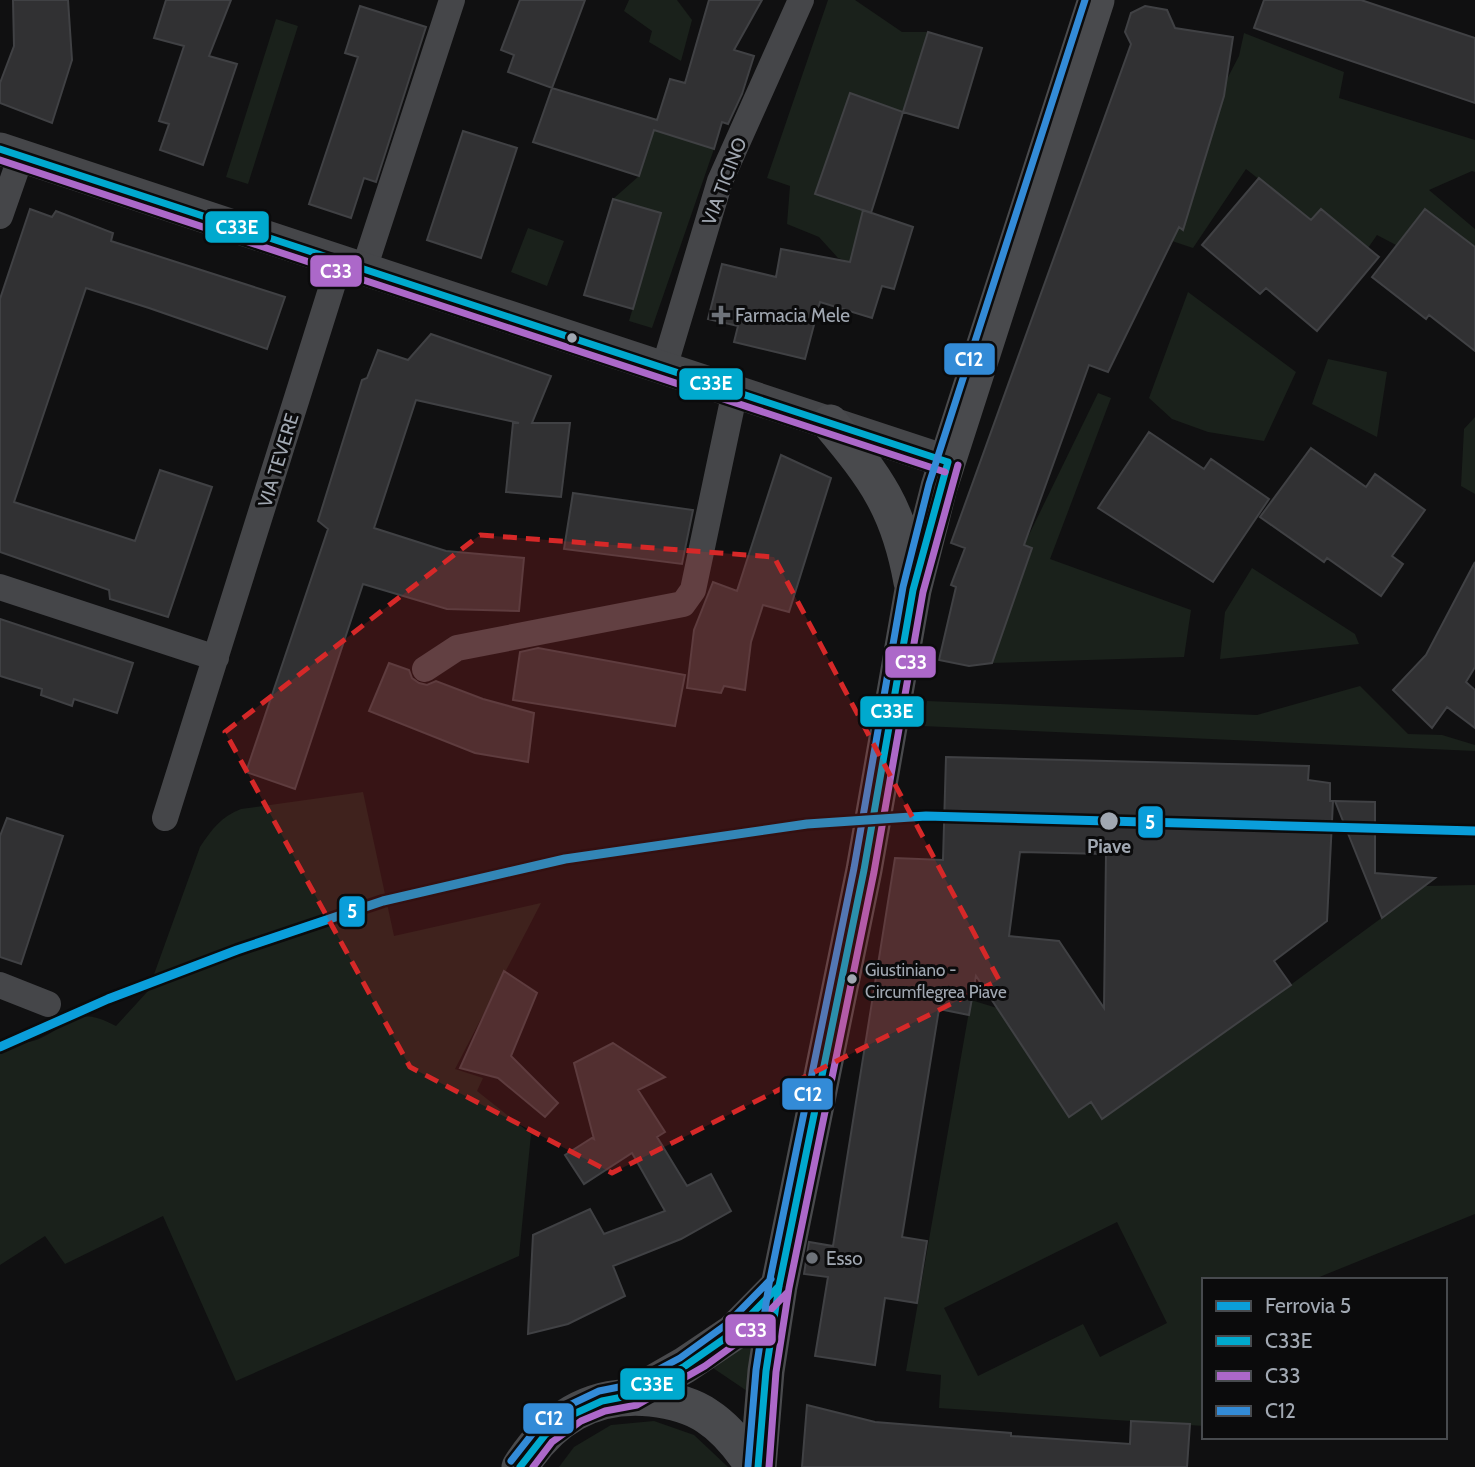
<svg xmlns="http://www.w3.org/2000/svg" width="1475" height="1467" viewBox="0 0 1475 1467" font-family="Cabin,sans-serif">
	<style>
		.green { fill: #1a211b; fill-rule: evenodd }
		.building { fill: #313133; stroke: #404144; stroke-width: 2; fill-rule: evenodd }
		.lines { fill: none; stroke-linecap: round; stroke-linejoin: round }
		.minor { stroke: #454649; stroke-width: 26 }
		.tertiary { stroke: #454649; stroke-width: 33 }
		.secondary { stroke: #494a4d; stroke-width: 37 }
		.bus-1-casing { stroke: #0b0b0c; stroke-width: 12 }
		.bus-2-casing { stroke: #0b0b0c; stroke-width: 12 }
		.bus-3-casing { stroke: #0b0b0c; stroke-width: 12 }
		.bus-1 { stroke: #00a9ce; stroke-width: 7 }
		.bus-2 { stroke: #ac68c9; stroke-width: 7 }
		.bus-3 { stroke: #338bd7; stroke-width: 7 }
		.rail-1-casing { stroke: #0b0b0c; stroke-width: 14 }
		.rail-1 { stroke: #0a9eda; stroke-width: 9 }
		.marked { fill: #d62828; fill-opacity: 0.2; stroke: #d62828; stroke-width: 5; stroke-dasharray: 14 9; stroke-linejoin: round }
		.poi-dot { fill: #6e737a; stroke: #0b0b0c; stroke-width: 2.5 }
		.bus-dot { fill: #a1a8b2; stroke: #0b0b0c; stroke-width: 2.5 }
		.labels { text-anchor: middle; stroke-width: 6; stroke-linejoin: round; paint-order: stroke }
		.bus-label { font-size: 17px; fill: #a1a8b2; stroke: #0b0b0c; text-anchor: start }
		.street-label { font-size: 19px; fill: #a1a8b2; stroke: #0b0b0c }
		.poi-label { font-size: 19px; fill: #a1a8b2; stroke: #0b0b0c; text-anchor: start }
		.stop-label { font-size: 19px; font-weight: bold; fill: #a1a8b2; stroke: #0b0b0c }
		.line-badge { stroke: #0b0b0c; stroke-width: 2.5 }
		.badge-label { font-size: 19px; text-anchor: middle; font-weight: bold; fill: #fff }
	</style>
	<rect width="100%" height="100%" fill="#101011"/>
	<path class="green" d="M 629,0 L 677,0 L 692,20 L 681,61 L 649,42 L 652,31 L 624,11 Z
		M 828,0 L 855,0 L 902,32 L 928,32 L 903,112 L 850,93 L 815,193 L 863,210 L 850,262 L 838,258 L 819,237 L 787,224 L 790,186 L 767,178 Z
		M 276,19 L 298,26 L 248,184 L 226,177 Z
		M 1244,33 L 1344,72 L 1339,98 L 1475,140 L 1475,172 L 1472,171 L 1429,190 L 1475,229 L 1475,247 L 1425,209 L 1396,245 L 1377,235 L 1368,248 L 1321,209 L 1311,220 L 1246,169 L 1193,248 L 1172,241 L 1191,203 L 1223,100 L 1227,79 L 1239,56 Z
		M 654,130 L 714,149 L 652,328 L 629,321 L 661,213 L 613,199 L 639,176 Z
		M 528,228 L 564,241 L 547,286 L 511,272 Z
		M 1188,292 L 1296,372 L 1264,441 L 1208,432 L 1172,419 L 1149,398 Z
		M 1328,359 L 1387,372 L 1377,437 L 1312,404 Z
		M 1098,393 L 1111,398 L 1050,559 L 1191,610 L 1184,657 L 992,663 L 1032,549 L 1024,545 Z
		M 1475,417 L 1475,494 L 1461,486 L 1464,429 Z
		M 1252,568 L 1355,634 L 1359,644 L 1220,659 L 1225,612 Z
		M 1360,686 L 1408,734 L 1442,735 L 1475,745 L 1475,751 L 922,726 L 927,701 L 1257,715 Z
		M 363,792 L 394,936 L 541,903 L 455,1069 L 483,1078 L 477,1091 L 531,1134 L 519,1256 L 236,1381 L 163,1216 L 65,1264 L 45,1236 L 0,1265 L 0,1045 C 12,1043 28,1044 39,1039 C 73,1023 77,1005 116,1026 L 148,991 L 200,847 C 211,830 222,816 241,809 Z
		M 1475,885 L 1475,1214 L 1312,1280 L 1204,1280 L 1204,1323 L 1201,1325 L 1204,1332 L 1204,1426 L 939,1408 L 941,1375 L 906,1371 L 971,1000 L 997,1008 L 1069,1117 L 1091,1102 L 1102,1118 L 1289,986 L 1425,886 ZM 1117,1222 L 1167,1323 L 1100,1357 L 1083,1324 L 978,1376 L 944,1308 Z
		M 763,1333 L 750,1393 L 713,1368 Z
		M 654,1421 L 694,1435 L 728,1467 L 559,1467 L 574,1447 L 611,1425 Z"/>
	<path class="building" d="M 13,0 L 68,0 L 72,60 L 52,123 L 0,103 L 0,83 L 14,46 Z
		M 166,0 L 231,0 L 209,56 L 237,64 L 203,165 L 160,150 L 169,124 L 159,121 L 184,46 L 154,38 Z
		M 520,0 L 585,0 L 552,88 L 508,72 L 514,55 L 501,50 Z
		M 709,0 L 762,0 L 734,50 L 754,56 L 742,94 L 728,124 L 722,122 L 714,149 L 654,130 L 639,176 L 533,142 L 552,88 L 657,120 L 670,79 L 685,83 Z
		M 1264,0 L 1361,0 L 1475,38 L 1475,103 L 1254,28 Z
		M 360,6 L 426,27 L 376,182 L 364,178 L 351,218 L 309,204 L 358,57 L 345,53 Z
		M 1145,6 L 1167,10 L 1175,28 L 1233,37 L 1224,96 L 1183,230 L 1179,227 L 1108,372 L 1089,365 L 1024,545 L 1032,548 L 992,663 L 969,666 L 939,660 L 956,587 L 951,585 L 965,548 L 951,543 L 1131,44 L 1125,32 L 1131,13 Z
		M 928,32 L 982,48 L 958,128 L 903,112 Z
		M 850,93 L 903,112 L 871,213 L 815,194 Z
		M 463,131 L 517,148 L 481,258 L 427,240 Z
		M 1259,178 L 1311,220 L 1321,209 L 1379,257 L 1317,331 L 1266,288 L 1260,294 L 1202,245 Z
		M 613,199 L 661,213 L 633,309 L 584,295 Z
		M 30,209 L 52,217 L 56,211 L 113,233 L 111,241 L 285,297 L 267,349 L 149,308 L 86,288 L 14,502 L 135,541 L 160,470 L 212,487 L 168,617 L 110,599 L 109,590 L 0,552 L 0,299 Z
		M 1425,209 L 1475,247 L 1475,351 L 1429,315 L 1426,319 L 1372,277 Z
		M 863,210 L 913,227 L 894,289 L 882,286 L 872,318 L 820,302 L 805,359 L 734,342 L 738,326 L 708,319 L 722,264 L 776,277 L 781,249 L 850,262 Z
		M 431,334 L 551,376 L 532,423 L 570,423 L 561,497 L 506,492 L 513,423 L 519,423 L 416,400 L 374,528 L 446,551 L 524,558 L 519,611 L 447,609 L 363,584 L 295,789 L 246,772 L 328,529 L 318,521 L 362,380 L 367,378 L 378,350 L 408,360 Z
		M 1149,432 L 1204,469 L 1211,459 L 1269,499 L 1213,582 L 1098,508 Z
		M 1311,448 L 1366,487 L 1375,474 L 1425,510 L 1392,556 L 1403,564 L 1381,596 L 1327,558 L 1324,562 L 1260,517 Z
		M 781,455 L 831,478 L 789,612 L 763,605 L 751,642 L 745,690 L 724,686 L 721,693 L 687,688 L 694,630 L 713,582 L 737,591 Z
		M 573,493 L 693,510 L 682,564 L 564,549 Z
		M 1475,562 L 1475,667 L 1466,682 L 1475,690 L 1475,728 L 1447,707 L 1432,728 L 1393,690 L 1426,655 Z
		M 0,619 L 133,663 L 117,713 L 74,699 L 72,706 L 41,695 L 42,689 L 0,676 Z
		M 538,648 L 685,675 L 675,726 L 513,700 L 520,652 Z
		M 389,663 L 409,670 L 412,678 L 419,683 L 427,685 L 436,681 L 483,699 L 534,713 L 528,762 L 475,753 L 369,711 Z
		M 946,757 L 1309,766 L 1308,780 L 1330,783 L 1330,801 L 1333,801 L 1327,921 L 1274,961 L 1291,985 L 1102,1119 L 1091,1102 L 1069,1117 L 976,976 L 969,1015 L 939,1009 L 902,1237 L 927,1241 L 917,1303 L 885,1298 L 875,1365 L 815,1356 L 828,1277 L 804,1274 L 809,1242 L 833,1246 L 895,858 L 943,860 ZM 1020,852 L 1106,854 L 1104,1008 L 1059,941 L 1009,936 Z
		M 1335,801 L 1375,802 L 1375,873 L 1435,878 L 1382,918 Z
		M 7,818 L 63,836 L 21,964 L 0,957 L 0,836 Z
		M 504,971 L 537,993 L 511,1056 L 558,1103 L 545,1117 L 498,1078 L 460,1068 Z
		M 613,1043 L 665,1077 L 638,1090 L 665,1132 L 657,1137 L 687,1186 L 711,1174 L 731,1211 L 681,1239 L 613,1266 L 625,1296 L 568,1324 L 528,1334 L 533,1235 L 590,1209 L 604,1234 L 665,1211 L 632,1153 L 584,1184 L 565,1155 L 592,1138 L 594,1139 L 574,1063 Z
		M 807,1405 L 875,1422 L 1011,1433 L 1011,1436 L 1130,1444 L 1131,1421 L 1190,1424 L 1187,1467 L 802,1467 Z"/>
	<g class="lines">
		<path class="minor" d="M 0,216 L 21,156
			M 364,269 L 452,0
			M 664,368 L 720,181 L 801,0
			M 0,587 L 216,658
			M 425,669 L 457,648 L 683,604 L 693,590 L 735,391
			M 165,818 L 340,261
			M 0,985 L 48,1004"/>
		<path class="tertiary" d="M 0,149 L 948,462"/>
		<path class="secondary" d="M 830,423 C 876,478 899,509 912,582
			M 631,1396 L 685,1365 L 734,1332 L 779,1286
			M 520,1467 C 550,1419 592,1392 651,1398 C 669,1400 691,1405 707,1416 C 727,1429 741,1447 754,1467
			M 758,1467 L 766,1371 L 779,1286 L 864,870 L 913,590 L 939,487 L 1096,0"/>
		<defs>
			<path id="bus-1" d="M 0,149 L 948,462
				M 520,1467 L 545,1435 L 565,1418 L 602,1401 L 633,1395 L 685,1366 L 734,1332 L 779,1286
				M 758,1467 L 766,1371 L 779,1286 L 864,870 L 913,590 L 948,462"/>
			<path id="bus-2" d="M 0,160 L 945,472
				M 533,1467 L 552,1442 L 581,1421 L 605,1411 L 637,1405 L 705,1366 L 741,1340 L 787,1293
				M 769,1467 L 776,1372 L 789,1288 L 874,872 L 923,592 L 958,465"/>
			<path id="bus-3" d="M 511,1461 L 537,1428 L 559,1410 L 599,1391 L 629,1385 L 680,1358 L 727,1324 L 771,1279
				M 748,1466 L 756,1370 L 769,1284 L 854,868 L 903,587 L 929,484 L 1085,0"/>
		</defs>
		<use href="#bus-1" class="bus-1-casing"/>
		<use href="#bus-2" class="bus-2-casing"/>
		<use href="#bus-3" class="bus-3-casing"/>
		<use href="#bus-1" class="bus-1"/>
		<use href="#bus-2" class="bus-2"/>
		<use href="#bus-3" class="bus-3"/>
		<defs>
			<path id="rail-1" d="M 0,1047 L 108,999 L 237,950 L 383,901 L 565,859 L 807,824 L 926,816 L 1475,831"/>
		</defs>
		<use href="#rail-1" class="rail-1-casing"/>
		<use href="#rail-1" class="rail-1"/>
	</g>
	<path class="marked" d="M 480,535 L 774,557 L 999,980 L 612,1173 L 410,1067 L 225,732 Z"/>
	<g class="poi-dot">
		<path d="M717.5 304.5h7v7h7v7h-7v7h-7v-7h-7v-7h7z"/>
		<circle cx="812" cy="1258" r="7"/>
	</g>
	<g class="bus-dot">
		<circle cx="572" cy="338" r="6"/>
		<circle cx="1109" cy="821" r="10"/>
		<circle cx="852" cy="979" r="6"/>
	</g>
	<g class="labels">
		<g class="bus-label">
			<text x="865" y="976">Giustiniano -<tspan x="865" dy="22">Circumflegrea Piave</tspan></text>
		</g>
		<g class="street-label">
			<text transform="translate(724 181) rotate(-69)" y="7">VIA TICINO</text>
			<text transform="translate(278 460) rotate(-73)" y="7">VIA TEVERE</text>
		</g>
		<g class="poi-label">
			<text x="735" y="322">Farmacia Mele</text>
			<text x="826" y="1265">Esso</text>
		</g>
		<g class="stop-label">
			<text x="1109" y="853">Piave</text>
		</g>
	</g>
	<g class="line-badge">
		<rect x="204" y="210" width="66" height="34" rx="7" fill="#00a9ce"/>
		<rect x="309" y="254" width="54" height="34" rx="7" fill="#ac68c9"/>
		<rect x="943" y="342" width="53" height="34" rx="7" fill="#338bd7"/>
		<rect x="678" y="367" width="66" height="34" rx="7" fill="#00a9ce"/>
		<rect x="884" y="645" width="53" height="34" rx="7" fill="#ac68c9"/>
		<rect x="859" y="695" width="66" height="33" rx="7" fill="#00a9ce"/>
		<rect x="1137" y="805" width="27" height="34" rx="7" fill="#0a9eda"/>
		<rect x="338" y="895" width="28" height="33" rx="7" fill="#0a9eda"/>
		<rect x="781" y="1077" width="53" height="34" rx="7" fill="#338bd7"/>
		<rect x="724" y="1313" width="53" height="34" rx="7" fill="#ac68c9"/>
		<rect x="619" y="1367" width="67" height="34" rx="7" fill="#00a9ce"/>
		<rect x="522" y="1402" width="53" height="33" rx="7" fill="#338bd7"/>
	</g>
	<g class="badge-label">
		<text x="237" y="234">C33E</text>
		<text x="336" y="278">C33</text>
		<text x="969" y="366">C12</text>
		<text x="711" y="390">C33E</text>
		<text x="911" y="669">C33</text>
		<text x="892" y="718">C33E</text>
		<text x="1150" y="829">5</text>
		<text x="352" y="918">5</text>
		<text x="808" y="1101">C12</text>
		<text x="751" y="1337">C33</text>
		<text x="652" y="1391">C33E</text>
		<text x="549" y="1425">C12</text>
	</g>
	<rect x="1202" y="1278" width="245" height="161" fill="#0b0b0c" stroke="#474a4e" stroke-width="2"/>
	<rect x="1216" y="1301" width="35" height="10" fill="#0a9eda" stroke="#474a4e" stroke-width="2"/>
	<text x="1265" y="1313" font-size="21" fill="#a1a8b2">Ferrovia 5</text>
	<rect x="1216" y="1336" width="35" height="10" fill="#00a9ce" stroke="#474a4e" stroke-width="2"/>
	<text x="1265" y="1348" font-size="21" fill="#a1a8b2">C33E</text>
	<rect x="1216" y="1371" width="35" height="10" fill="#ac68c9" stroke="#474a4e" stroke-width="2"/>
	<text x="1265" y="1383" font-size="21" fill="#a1a8b2">C33</text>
	<rect x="1216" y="1406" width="35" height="10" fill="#338bd7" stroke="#474a4e" stroke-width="2"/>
	<text x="1265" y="1418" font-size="21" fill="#a1a8b2">C12</text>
</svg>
